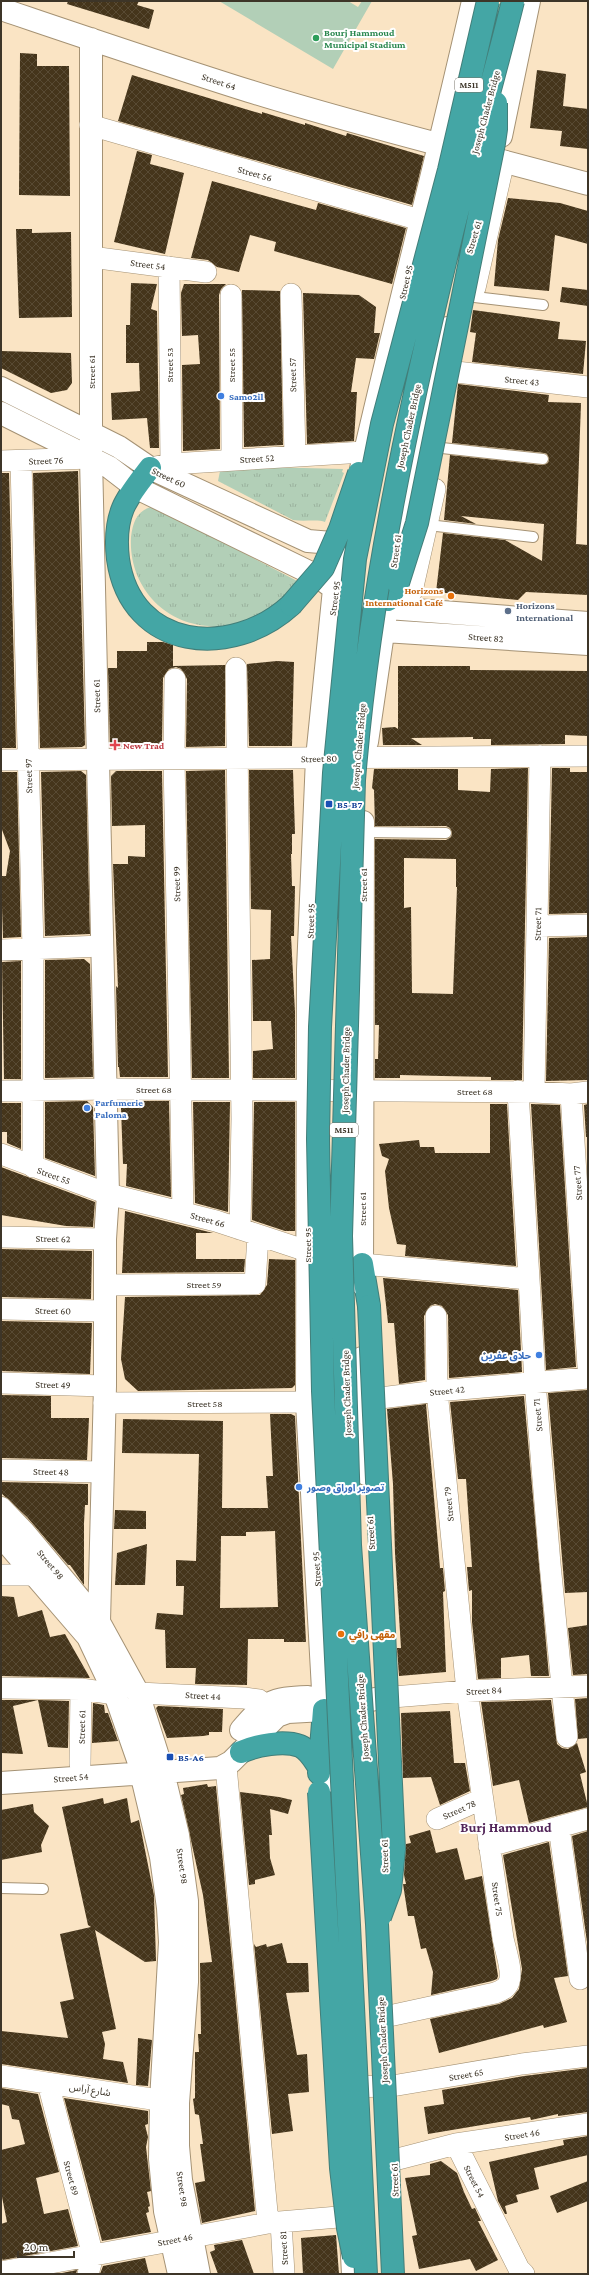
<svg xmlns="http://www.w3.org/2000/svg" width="589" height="2275" viewBox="0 0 589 2275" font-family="'Crimson Pro','Noto Sans Arabic',serif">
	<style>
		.grass { fill: url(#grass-tufts) }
		.pitch { fill: #b2cfb7 }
		.building { fill: url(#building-cross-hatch); fill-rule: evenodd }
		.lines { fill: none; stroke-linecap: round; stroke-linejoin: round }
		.lane-casing { stroke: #a59274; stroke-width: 12 }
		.street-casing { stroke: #a59274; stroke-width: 22 }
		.secondary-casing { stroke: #a59274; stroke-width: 24 }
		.highway-casing { stroke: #427e79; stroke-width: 24 }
		.lane { stroke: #fff; stroke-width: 10 }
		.street { stroke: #fff; stroke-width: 21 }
		.secondary { stroke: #fff; stroke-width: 22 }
		.highway { stroke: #44a6a5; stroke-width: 22 }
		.highway-bridge-casing { stroke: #427e79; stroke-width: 24; stroke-linecap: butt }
		.highway-bridge { stroke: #44a6a5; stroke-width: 22 }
		.leisure-dot { fill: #2e9e5b; stroke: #fff; stroke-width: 1.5 }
		.shop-dot { fill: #3f7fe0; stroke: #fff; stroke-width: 1.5 }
		.food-dot { fill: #e8710a; stroke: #fff; stroke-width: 1.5 }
		.service-dot { fill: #5c6f8a; stroke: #fff; stroke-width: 1.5 }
		.health-dot { fill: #e0444e; stroke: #fff; stroke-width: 1.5 }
		.transit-dot { fill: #1a4fb4; stroke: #fff; stroke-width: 1.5 }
		.labels { text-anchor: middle; stroke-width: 4; stroke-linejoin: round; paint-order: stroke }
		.shield { fill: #fff; stroke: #777268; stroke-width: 1 }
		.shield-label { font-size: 9px; font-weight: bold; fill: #3d3528 }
		.leisure-label { font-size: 10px; font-weight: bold; fill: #27864d; stroke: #fff; text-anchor: start }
		.street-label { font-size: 10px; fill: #3d3528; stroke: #fff }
		.shop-label { font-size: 10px; font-weight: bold; fill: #366cbe; stroke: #fff; text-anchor: start }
		.food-label { font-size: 10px; font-weight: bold; fill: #c56008; stroke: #fff; text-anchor: end }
		.service-label { font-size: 10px; font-weight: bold; fill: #4e5e75; stroke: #fff; text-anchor: start }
		.health-label { font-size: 10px; font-weight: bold; fill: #be3a42; stroke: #fff; text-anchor: start }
		.transit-label { font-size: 10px; font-weight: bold; fill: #164399; stroke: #fff; text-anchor: start }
		.district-label { font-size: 14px; font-weight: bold; fill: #512458; stroke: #fff }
	</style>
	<defs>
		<pattern id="grass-tufts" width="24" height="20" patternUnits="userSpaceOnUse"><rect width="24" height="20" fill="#b2cfb7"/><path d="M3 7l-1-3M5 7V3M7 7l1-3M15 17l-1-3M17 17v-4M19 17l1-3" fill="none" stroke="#9ab29d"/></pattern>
		<pattern id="building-cross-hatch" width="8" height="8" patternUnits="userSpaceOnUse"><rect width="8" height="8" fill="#45351b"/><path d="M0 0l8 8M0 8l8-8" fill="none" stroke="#584a33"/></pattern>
	</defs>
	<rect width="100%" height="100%" fill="#fae4c4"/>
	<path class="grass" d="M 226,466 L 343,469 L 342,472 L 344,473 L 325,522 C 318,519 304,522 293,520 L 218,481 L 220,471 Z
		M 154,506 L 301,583 C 296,588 291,596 285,601 C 277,608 250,621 239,624 C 234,626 227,625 221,626 C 169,630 128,589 131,537 C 133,520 138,510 154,506 Z"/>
	<path class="pitch" d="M 219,1 L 348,1 L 358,7 L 362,1 L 372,1 L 333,69 Z"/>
	<path class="building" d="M 68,1 L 139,1 L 137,5 L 154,10 L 149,29 L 67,4 Z
		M 20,53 L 37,54 L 37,66 L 69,66 L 70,196 L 19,195 Z
		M 537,70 L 566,74 L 563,106 L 588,109 L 588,149 L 560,146 L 562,131 L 530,128 Z
		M 132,75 L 262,114 L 262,112 L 305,125 L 305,123 L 346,136 L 347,133 L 424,156 L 412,205 L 118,121 Z
		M 137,151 L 152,155 L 150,164 L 184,173 L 165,254 L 114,242 Z
		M 212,181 L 316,210 L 318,203 L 406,228 L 392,284 L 274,251 L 276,242 L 250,235 L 239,272 L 217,267 L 208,260 L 191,258 Z
		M 508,198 L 560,203 L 588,211 L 588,244 L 555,235 L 549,291 L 494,286 L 498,240 Z
		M 16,229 L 32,229 L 32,233 L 71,232 L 72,317 L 19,318 Z
		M 131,283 L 157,284 L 151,309 L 157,311 L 159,448 L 150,448 L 147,418 L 112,420 L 111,393 L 140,391 L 139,363 L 126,363 L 126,325 L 130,325 Z
		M 184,284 L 226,284 L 221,289 L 219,295 L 220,449 L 183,451 L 182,365 L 200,364 L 198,335 L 182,336 L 181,293 Z
		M 562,287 L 588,290 L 588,306 L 560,302 Z
		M 242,290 L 280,291 L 283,445 L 244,447 Z
		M 303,293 L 359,295 L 376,307 L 374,333 L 380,333 L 374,359 L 356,358 L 351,392 L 357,392 L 354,441 L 307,444 Z
		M 473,310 L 560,322 L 558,339 L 586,341 L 583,374 L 472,362 L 476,333 L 470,332 Z
		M 1,351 L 71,353 L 72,383 L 67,390 L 51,393 L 1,368 Z
		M 458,384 L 549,395 L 548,402 L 581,403 L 576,544 L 588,545 L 588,595 L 526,592 L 518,600 L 436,592 L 443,533 L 505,540 L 542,561 L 544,524 L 461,516 L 476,524 L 444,520 L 450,455 L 542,465 L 548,463 L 549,459 L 547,454 L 544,453 L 452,443 Z
		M 78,471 L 85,745 L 82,747 L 40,748 L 33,473 Z
		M 1,473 L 9,473 L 16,748 L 1,748 Z
		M 147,642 L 163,642 L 173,645 L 173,666 L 225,665 L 225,746 L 186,747 L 187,679 L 181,669 L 176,667 L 169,669 L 163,678 L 162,747 L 115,747 L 110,743 L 108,668 L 117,668 L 117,651 L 147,651 Z
		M 277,661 L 294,662 L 292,746 L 249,746 L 247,664 Z
		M 398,666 L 470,666 L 470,670 L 588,671 L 588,736 L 565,735 L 565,744 L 491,745 L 491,739 L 473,739 L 473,737 L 411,738 L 422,745 L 383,745 L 382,728 L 395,727 L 398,729 Z
		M 528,768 L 522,1080 L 491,1080 L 491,1077 L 442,1076 L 400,1075 L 400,1078 L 375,1078 L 375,1059 L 378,1059 L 379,1025 L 375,1025 L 375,839 L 446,840 L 451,837 L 452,833 L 450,828 L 446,826 L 375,826 L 374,790 L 372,788 L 374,769 L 458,769 L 458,790 L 490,792 L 491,769 ZM 404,858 L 456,859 L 456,887 L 457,887 L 453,994 L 412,993 L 411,907 L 404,908 Z
		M 552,768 L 570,768 L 570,772 L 588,772 L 588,913 L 549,914 Z
		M 225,770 L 229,1078 L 192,1078 L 186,771 Z
		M 249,770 L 293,770 L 295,834 L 292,834 L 292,854 L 291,854 L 292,886 L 295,886 L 294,936 L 291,936 L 295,1012 L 295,1078 L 253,1078 L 253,1051 L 273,1049 L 271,1021 L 253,1021 L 252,960 L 270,959 L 271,910 L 251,909 Z
		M 81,771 L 86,775 L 90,934 L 45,936 L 41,772 Z
		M 116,771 L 162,771 L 168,1077 L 120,1077 L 119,1067 L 118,1067 L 116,986 L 118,988 L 113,864 L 128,864 L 128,856 L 145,857 L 145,825 L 112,826 L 111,776 Z
		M 1,772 L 17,772 L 21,937 L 3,938 L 1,876 L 6,876 L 10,851 L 1,827 Z
		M 588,937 L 588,1080 L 546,1081 L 549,938 Z
		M 84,959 L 90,964 L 93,1077 L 45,1078 L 45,960 Z
		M 21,961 L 21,1079 L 4,1079 L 2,962 Z
		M 87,1101 L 93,1107 L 95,1176 L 45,1158 L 45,1102 Z
		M 128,1101 L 169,1101 L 171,1197 L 126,1186 L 127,1164 L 123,1164 L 121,1108 Z
		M 193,1102 L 230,1102 L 228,1212 L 195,1203 Z
		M 254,1102 L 295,1102 L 295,1231 L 285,1231 L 252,1220 Z
		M 1,1103 L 21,1103 L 21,1149 L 7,1143 L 7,1132 L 1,1132 Z
		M 490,1104 L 507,1104 L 516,1266 L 405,1256 L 406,1245 L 397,1244 L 389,1208 L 385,1171 L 389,1159 L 382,1156 L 379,1144 L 419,1140 L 420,1147 L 434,1147 L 435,1153 L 490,1153 Z
		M 531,1104 L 560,1105 L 576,1367 L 546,1370 Z
		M 588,1104 L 588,1137 L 586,1137 L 584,1105 Z
		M 1,1167 L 95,1202 L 93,1227 L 66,1226 L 1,1215 Z
		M 125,1211 L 213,1233 L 196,1233 L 196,1259 L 245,1259 L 244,1272 L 122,1273 Z
		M 1,1249 L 92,1251 L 91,1299 L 1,1297 Z
		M 269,1259 L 295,1260 L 295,1385 L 292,1388 L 138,1391 L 125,1379 L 121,1359 L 125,1297 L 260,1295 L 267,1285 Z
		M 383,1278 L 518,1290 L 522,1372 L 449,1378 L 448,1315 L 442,1306 L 435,1304 L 430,1306 L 424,1316 L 425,1380 L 399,1384 L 394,1323 L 388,1323 Z
		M 1,1321 L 92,1323 L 90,1374 L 1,1371 Z
		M 587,1390 L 588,1592 L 565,1593 L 548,1393 Z
		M 1,1395 L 51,1396 L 51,1418 L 89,1418 L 87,1460 L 1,1458 Z
		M 524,1396 L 549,1676 L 531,1676 L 529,1655 L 501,1658 L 501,1678 L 478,1679 L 472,1622 L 472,1590 L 469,1591 L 467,1567 L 472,1567 L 466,1479 L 458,1479 L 450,1402 Z
		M 426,1404 L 440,1568 L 443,1568 L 445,1591 L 443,1592 L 446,1672 L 399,1676 L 397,1648 L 401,1648 L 395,1553 L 393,1484 L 387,1409 Z
		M 270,1414 L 291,1414 L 295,1416 L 306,1642 L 284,1642 L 284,1639 L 248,1639 L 247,1685 L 195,1684 L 196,1668 L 166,1668 L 165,1630 L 155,1629 L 157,1613 L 183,1615 L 184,1586 L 176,1586 L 176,1560 L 196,1561 L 199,1454 L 122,1453 L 123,1419 L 223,1421 L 222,1508 L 268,1508 L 266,1476 L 273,1476 ZM 275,1531 L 278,1607 L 220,1608 L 221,1536 L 246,1536 L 246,1532 Z
		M 1,1482 L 88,1484 L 88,1505 L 85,1505 L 84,1523 L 84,1585 L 70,1565 L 68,1565 L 27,1517 L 1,1493 Z
		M 115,1510 L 146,1511 L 146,1529 L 114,1529 Z
		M 147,1544 L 145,1585 L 115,1585 L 117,1553 Z
		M 1,1596 L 14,1597 L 18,1617 L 42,1610 L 50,1637 L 65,1634 L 90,1678 L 1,1676 Z
		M 588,1625 L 588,1674 L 573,1675 L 568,1628 Z
		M 588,1698 L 588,1738 L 578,1739 L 575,1699 Z
		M 1,1700 L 38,1700 L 13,1706 L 23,1754 L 1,1753 Z
		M 38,1700 L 69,1701 L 68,1748 L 48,1747 Z
		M 551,1700 L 557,1744 L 562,1748 L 568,1749 L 577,1743 L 586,1772 L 580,1774 L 588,1807 L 529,1823 L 519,1780 L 493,1786 L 481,1702 Z
		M 93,1703 L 104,1705 L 105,1713 L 108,1713 L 118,1741 L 92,1743 Z
		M 158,1706 L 223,1709 L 222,1732 L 209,1732 L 209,1735 L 203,1736 L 167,1738 L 156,1708 Z
		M 450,1711 L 454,1763 L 465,1763 L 470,1791 L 440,1805 L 431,1777 L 403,1778 L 401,1713 Z
		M 207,1784 L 208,1787 L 216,1786 L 255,2211 L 202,2223 L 195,2183 L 205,2181 L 200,2144 L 203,2144 L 199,2115 L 195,2114 L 193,2099 L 195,2098 L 195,2052 L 199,2052 L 198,2034 L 201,2034 L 200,1963 L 212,1962 L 203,1895 L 181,1795 L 184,1794 L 183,1788 Z
		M 240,1792 L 279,1797 L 292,1800 L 288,1814 L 270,1809 L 272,1835 L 269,1835 L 270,1858 L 275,1875 L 255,1880 L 255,1884 L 249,1885 Z
		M 103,1798 L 104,1804 L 127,1798 L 131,1823 L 139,1820 L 154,1895 L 156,1961 L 145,1962 L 95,1930 L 116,2029 L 102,2032 L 105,2044 L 103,2059 L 123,2062 L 128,2083 L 1,2064 L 1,2031 L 68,2038 L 60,2002 L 74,1999 L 60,1934 L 91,1927 L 88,1925 L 62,1807 Z
		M 33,1804 L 34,1812 L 49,1826 L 41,1845 L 42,1852 L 1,1860 L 1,1810 Z
		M 430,1830 L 436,1853 L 457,1848 L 465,1880 L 482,1876 L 498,1976 L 497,1979 L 492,1981 L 431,1995 L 433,1972 L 426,1948 L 421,1949 L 414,1916 L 408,1916 L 403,1884 L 406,1884 L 404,1875 L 406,1844 L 411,1843 L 409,1836 Z
		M 588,1831 L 588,1949 L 572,1836 Z
		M 549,1842 L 568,1976 L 554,1978 L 567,2022 L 544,2028 L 543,2025 L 439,2053 L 430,2019 L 499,2004 L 512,1998 L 519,1989 L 522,1969 L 503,1855 Z
		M 282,1943 L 287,1963 L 308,1963 L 309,1992 L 286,1993 L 297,2055 L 307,2054 L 309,2092 L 288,2094 L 293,2131 L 272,2134 L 254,1944 L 256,1947 L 266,1944 L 267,1947 Z
		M 138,2038 L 152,2040 L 148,2086 L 136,2085 Z
		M 588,2068 L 588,2112 L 558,2116 L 558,2114 L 531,2120 L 530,2117 L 428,2134 L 424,2107 L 444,2104 L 442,2090 L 524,2076 Z
		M 1,2088 L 38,2094 L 59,2172 L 36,2178 L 44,2214 L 68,2209 L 78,2246 L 3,2260 L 1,2258 L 1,2224 L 7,2222 L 1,2192 L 1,2150 L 25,2144 L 19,2120 L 12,2119 L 9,2106 L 1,2104 Z
		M 64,2098 L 148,2111 L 148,2124 L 145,2125 L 148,2137 L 146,2147 L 151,2191 L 147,2192 L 150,2206 L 148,2207 L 149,2212 L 146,2213 L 151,2232 L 102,2241 Z
		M 588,2136 L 588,2155 L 534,2168 L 539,2189 L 516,2195 L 518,2202 L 505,2206 L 507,2214 L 505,2214 L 498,2201 L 489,2162 L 564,2145 L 563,2140 Z
		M 441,2161 L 457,2173 L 464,2192 L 472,2209 L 475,2208 L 481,2221 L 478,2221 L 498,2260 L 476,2271 L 470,2259 L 419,2269 L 412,2236 L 417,2235 L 405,2178 L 430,2175 L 430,2164 Z
		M 588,2181 L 588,2201 L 557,2213 L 550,2196 Z
		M 336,2235 L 339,2274 L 303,2274 L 301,2238 Z
		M 242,2240 L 254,2274 L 218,2274 L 210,2252 L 215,2250 L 214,2245 Z
		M 145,2258 L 149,2274 L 100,2274 L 103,2266 Z
		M 77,2270 L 76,2274 L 57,2274 Z"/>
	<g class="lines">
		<defs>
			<path id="lane" d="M 466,296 L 543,305
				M 442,448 L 543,459
				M 428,525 L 533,537
				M 363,832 L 446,833
				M 1,1888 L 43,1889"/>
			<path id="street" d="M 90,125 L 420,220
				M 91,257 L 206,272
				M 169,267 L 171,464
				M 475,288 L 504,161
				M 291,294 L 295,456
				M 231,295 L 232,459
				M 456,372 L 588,387
				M 1,461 L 91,458
				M 21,461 L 33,950 L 33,1167
				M 150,468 L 171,464 L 364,452
				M 388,608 L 403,601 L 412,591 L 435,489
				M 236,668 L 242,1119 L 240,1229
				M 175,679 L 174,759 L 183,1212
				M 1,760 L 588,756
				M 537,926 L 588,925
				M 1,950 L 102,946
				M 1,1091 L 107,1089 L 534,1092 L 571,1094 L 588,1092
				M 518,1091 L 535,1382 L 550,1564 L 567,1737
				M 534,1092 L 540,756
				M 571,1094 L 588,1367
				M 1,1154 L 108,1194 L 216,1221 L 307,1251
				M 1,1237 L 105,1239
				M 362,1264 L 529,1279
				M 106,1285 L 255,1284 L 258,1236
				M 1,1309 L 104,1311
				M 1,1383 L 105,1386
				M 356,1401 L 437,1391 L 588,1378
				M 104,1403 L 325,1402
				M 1,1470 L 102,1472
				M 1,1575 L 35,1575
				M 1,1688 L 81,1689 L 115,1694
				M 138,1693 L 244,1698 L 259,1700 L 265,1705
				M 380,1698 L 467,1691 L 588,1686
				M 80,1764 L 81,1689
				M 226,1766 L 268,2223
				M 437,1819 L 482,1799
				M 559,1827 L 580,1979
				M 489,1846 L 588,1819
				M 389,2016 L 495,1993 C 498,1992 503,1990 506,1987 C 516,1977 505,1950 503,1938 L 467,1691 L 437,1391 L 436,1316
				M 1,2076 L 178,2103
				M 48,2083 L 93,2256 L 88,2274
				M 344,2087 L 392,2086 L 522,2064 L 588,2056
				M 456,2144 L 519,2269 L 524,2274
				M 394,2160 L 456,2144 L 588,2124
				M 281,2222 L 284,2274
				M 1,2272 L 268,2223 L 350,2216"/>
			<path id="secondary" d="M 1,9 C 84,37 166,65 249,91 C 361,126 475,153 588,184
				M 501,136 L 529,1
				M 1,388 L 119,447 L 150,468 L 308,541 L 332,543 L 345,540
				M 1,413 L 109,467 L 135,487 L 317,576 L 332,587
				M 356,491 C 393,327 436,165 473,1
				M 388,608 L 588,623
				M 384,631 L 588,644
				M 367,742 L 403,497 L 447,328
				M 362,1284 L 363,822
				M 362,1358 L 362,1401 L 366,1474
				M 1,1508 L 23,1531 L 99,1622 L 138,1693 L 163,1772 L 178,1835 L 187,1901 L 187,1982 L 178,2103 L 178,2146 L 181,2180 L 199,2274
				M 1,1536 L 88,1637 L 115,1694 L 138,1760 L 161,1857 L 168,1908 L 170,1942 L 161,2101 L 160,2159 L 165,2211 L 179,2274
				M 88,1637 L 99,1622 L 105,1386 L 105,1239 L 108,1194 L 91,458 L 91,39
				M 241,1730 C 265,1702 271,1698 308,1697
				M 1,1783 L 220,1768 L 231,1762 L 277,1716 L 288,1712 L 324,1710 L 380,1698
				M 330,1815 L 307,1403 L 308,970 L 317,758 L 334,589 L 348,523
				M 351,2237 L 353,2274"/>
			<path id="highway" d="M 150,468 C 140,481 129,494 123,508 C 116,525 116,542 118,559 C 131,651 232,659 291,605
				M 388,600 L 398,583
				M 362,1264 L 369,1306
				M 241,1752 C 256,1745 284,1740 300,1746 C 309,1750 314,1760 319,1767
				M 319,1773 L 324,1710"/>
		</defs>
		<use href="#lane" class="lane-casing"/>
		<use href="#street" class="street-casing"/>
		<use href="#secondary" class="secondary-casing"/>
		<use href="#highway" class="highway-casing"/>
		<use href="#lane" class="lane"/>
		<use href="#street" class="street"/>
		<use href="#secondary" class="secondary"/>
		<use href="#highway" class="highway"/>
		<defs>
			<path id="highway-bridge" d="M 398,583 L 417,523 L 494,143 L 496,129 L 496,103
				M 291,605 L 323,568 L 340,529 L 359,473
				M 369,1306 L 394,1849 L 390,1890 L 380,1917
				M 319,1792 L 341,2168 L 348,2228 L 354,2257
				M 366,2274 L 323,1391 L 318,1139 L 320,1027 L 334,773 L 355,559 L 382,424 L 449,170 L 488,1
				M 393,2274 L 377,1924 L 350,1545 L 341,1236 L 354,780 C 369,594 409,410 453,229 C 472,153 494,78 513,1"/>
		</defs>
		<use href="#highway-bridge" class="highway-bridge-casing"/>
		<use href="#highway-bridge" class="highway-bridge"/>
	</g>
	<circle class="leisure-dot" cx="316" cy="38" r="4"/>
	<g class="shop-dot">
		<circle cx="221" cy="396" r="4"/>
		<circle cx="87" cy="1108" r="4"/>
		<circle cx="539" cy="1355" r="4"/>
		<circle cx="299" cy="1487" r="4"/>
	</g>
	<g class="food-dot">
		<circle cx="451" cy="596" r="4"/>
		<circle cx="341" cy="1634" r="4"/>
	</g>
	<circle class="service-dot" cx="508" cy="611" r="4"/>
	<path class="health-dot" d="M113 739h4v4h4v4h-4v4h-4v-4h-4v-4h4z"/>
	<g class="transit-dot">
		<rect x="325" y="800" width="8" height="8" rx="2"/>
		<rect x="166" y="1753" width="8" height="8" rx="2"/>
	</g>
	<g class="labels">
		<g class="shield">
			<rect x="455" y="78" width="28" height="14" rx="3"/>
			<rect x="330" y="1123" width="28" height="14" rx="3"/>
		</g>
		<g class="shield-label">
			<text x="469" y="88">M511</text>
			<text x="344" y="1133">M511</text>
		</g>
		<g class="leisure-label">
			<text x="324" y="36">Bourj Hammoud<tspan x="324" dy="12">Municipal Stadium</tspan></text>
		</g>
		<g class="street-label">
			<text transform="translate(219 81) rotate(18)" y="4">Street 64</text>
			<text transform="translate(485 112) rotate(-75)" y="4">Joseph Chader Bridge</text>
			<text transform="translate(255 173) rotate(16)" y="4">Street 56</text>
			<text transform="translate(473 237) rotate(-73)" y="4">Street 61</text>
			<text transform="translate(148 264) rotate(7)" y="4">Street 54</text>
			<text transform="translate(405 282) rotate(-77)" y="4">Street 95</text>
			<text transform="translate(169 365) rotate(-90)" y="4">Street 53</text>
			<text transform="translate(231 365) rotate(-90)" y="4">Street 55</text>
			<text transform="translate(91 372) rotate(-90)" y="4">Street 61</text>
			<text transform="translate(292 375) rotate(-91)" y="4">Street 57</text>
			<text transform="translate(522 380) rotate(6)" y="4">Street 43</text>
			<text transform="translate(408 426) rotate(-78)" y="4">Joseph Chader Bridge</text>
			<text transform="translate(257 458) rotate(-3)" y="4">Street 52</text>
			<text transform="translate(46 460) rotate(-2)" y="4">Street 76</text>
			<text transform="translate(169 477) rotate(25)" y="4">Street 60</text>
			<text transform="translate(395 551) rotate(-82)" y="4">Street 61</text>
			<text transform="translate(334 598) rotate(-82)" y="4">Street 95</text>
			<text transform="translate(486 637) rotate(4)" y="4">Street 82</text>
			<text transform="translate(96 696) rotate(-91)" y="4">Street 61</text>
			<text transform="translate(358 746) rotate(-85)" y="4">Joseph Chader Bridge</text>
			<text transform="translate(319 758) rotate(-1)" y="4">Street 80</text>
			<text transform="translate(28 776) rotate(-91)" y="4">Street 97</text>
			<text transform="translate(176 884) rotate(-91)" y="4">Street 99</text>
			<text transform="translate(363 885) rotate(-90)" y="4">Street 61</text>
			<text transform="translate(310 921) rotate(-88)" y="4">Street 95</text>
			<text transform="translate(537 924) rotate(-89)" y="4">Street 71</text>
			<text transform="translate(345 1070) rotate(-89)" y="4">Joseph Chader Bridge</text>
			<text x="154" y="1093">Street 68</text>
			<text x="475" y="1095">Street 68</text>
			<text transform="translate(54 1175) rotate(20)" y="4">Street 55</text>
			<text transform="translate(577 1183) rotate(-94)" y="4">Street 77</text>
			<text transform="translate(362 1209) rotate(-90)" y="4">Street 61</text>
			<text transform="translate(208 1219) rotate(16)" y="4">Street 66</text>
			<text transform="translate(53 1238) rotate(1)" y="4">Street 62</text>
			<text transform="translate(307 1245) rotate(-90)" y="4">Street 95</text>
			<text x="204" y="1288">Street 59</text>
			<text transform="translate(53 1310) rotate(1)" y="4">Street 60</text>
			<text transform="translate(53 1384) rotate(1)" y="4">Street 49</text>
			<text transform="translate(447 1390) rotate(-6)" y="4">Street 42</text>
			<text transform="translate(346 1393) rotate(-92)" y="4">Joseph Chader Bridge</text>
			<text x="205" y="1407">Street 58</text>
			<text transform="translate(537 1415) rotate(-95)" y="4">Street 71</text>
			<text transform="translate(51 1471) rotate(1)" y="4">Street 48</text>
			<text transform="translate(448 1504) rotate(-96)" y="4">Street 79</text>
			<text transform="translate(370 1533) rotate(-93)" y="4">Street 61</text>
			<text transform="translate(51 1564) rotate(50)" y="4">Street 98</text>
			<text transform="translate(316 1569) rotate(-93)" y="4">Street 95</text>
			<text transform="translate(484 1690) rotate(-3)" y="4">Street 84</text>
			<text transform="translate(203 1695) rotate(3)" y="4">Street 44</text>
			<text transform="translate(362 1717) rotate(-94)" y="4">Joseph Chader Bridge</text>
			<text transform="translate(81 1727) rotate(-89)" y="4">Street 61</text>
			<text transform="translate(71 1777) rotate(-5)" y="4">Street 54</text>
			<text transform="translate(459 1809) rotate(-24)" y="4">Street 78</text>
			<text transform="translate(384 1856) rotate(-91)" y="4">Street 61</text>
			<text transform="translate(183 1866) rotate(82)" y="4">Street 98</text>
			<text transform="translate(498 1899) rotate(82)" y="4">Street 75</text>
			<text transform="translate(382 2040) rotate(-93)" y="4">Joseph Chader Bridge</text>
			<text transform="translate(466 2074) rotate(-10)" y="4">Street 65</text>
			<text transform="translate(90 2089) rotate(9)" y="4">شارع آراس</text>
			<text transform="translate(522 2134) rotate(-9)" y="4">Street 46</text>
			<text transform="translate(72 2178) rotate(75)" y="4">Street 89</text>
			<text transform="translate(394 2180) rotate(-92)" y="4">Street 61</text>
			<text transform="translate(475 2181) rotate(63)" y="4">Street 54</text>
			<text transform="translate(183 2189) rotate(82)" y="4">Street 98</text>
			<text transform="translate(175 2239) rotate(-11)" y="4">Street 46</text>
			<text transform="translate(283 2248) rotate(-93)" y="4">Street 81</text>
		</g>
		<g class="shop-label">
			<text x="229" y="400">Samo2il</text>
			<text x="95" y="1106">Parfumerie<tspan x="95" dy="12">Paloma</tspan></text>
			<text x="531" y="1359" text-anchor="end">حلاق عفرين</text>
			<text x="307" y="1491">تصوير اوراق وصور</text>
		</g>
		<g class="food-label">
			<text x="443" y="594">Horizons<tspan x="443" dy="12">International Café</tspan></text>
			<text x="349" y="1638" text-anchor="start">مقهى رافي</text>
		</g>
		<g class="service-label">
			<text x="516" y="609">Horizons<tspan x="516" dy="12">International</tspan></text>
		</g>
		<g class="health-label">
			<text x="123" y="749">New Trad</text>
		</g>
		<g class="transit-label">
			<text x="337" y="808">B5-B7</text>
			<text x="178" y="1761">B5-A6</text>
		</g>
		<g class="district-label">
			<text x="506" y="1832">Burj Hammoud</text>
		</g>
	</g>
	<rect width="589" height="2275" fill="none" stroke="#3d3528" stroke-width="4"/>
	<path d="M18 2251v6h56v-6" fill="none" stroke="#3d3528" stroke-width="2"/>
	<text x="24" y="2251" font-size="12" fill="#3d3528" stroke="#ffffff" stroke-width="3" paint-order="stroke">20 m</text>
</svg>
